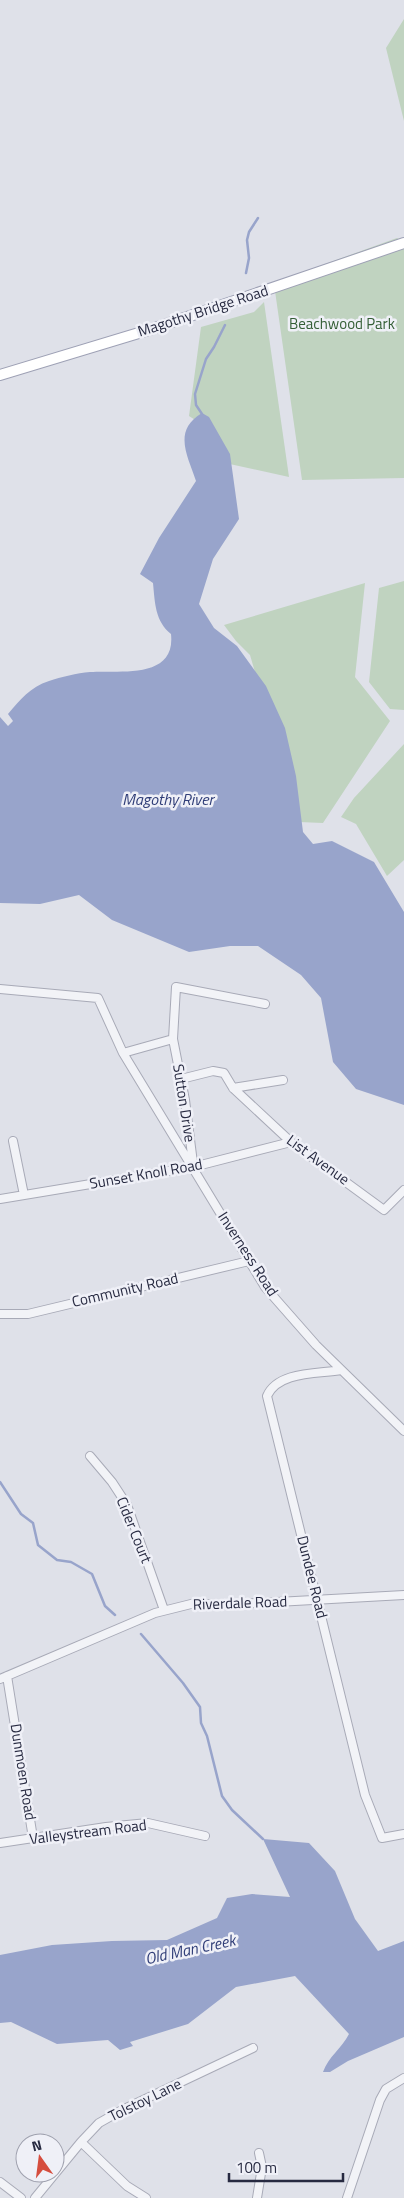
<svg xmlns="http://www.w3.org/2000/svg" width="404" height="2198" viewBox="0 0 404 2198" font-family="'Titillium Web',sans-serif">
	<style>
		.green { fill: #c0d3c0 }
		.water { fill: #98a4cb }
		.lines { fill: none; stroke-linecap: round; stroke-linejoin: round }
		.stream { stroke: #98a4cb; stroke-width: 2.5 }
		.minor-casing { stroke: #a8aab7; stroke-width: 10 }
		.major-casing { stroke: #9ea1b5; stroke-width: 12 }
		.minor { stroke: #f2f3f7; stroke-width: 8 }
		.major { stroke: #fff; stroke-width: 10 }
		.labels { text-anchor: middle; stroke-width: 5; stroke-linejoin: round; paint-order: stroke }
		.street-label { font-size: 15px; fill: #272a41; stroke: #eff0f7 }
		.park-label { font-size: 15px; fill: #345e36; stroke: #eff0f7 }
		.water-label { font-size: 16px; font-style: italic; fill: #2f3d77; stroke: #eff0f7 }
	</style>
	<rect width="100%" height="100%" fill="#dfe1e9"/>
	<path class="green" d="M 404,19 L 404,121 L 386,48 Z
		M 397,238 L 404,242 L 404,478 L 302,480 L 275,291 L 289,277 Z
		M 264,302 L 289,477 L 216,461 L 217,434 L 189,416 L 201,327 L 254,312 Z
		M 404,581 L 404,710 L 390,709 L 369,682 L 379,588 Z
		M 365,583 L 355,677 L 390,721 L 323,823 L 299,822 L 250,655 L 236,641 L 224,625 Z
		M 404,744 L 404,860 L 387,876 L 356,824 L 341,817 L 354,798 Z"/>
	<path class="water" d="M 202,413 L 209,417 L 230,454 L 239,519 L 213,559 L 199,604 L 214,628 L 237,646 L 266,686 L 285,728 L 296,776 L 303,832 L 313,844 L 332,841 L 374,862 L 404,912 L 404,1105 L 356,1089 L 333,1062 L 321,998 L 301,975 L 258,946 L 230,946 L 189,952 L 112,920 L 79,895 L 40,904 L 0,903 L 0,717 L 8,726 L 13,721 L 8,714 C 20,700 30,687 49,681 C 61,677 77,673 90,672 C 119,670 176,680 171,634 C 155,621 155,603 153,583 L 140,574 L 159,538 L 196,481 C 188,456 172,431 202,413 Z
		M 263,1839 L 309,1843 L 335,1871 L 355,1919 L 378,1951 L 404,1941 L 404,2037 L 348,2061 L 330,2072 L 323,2072 C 328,2057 342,2048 349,2034 L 295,1976 L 236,1987 L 188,2024 L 130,2042 L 133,2046 L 120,2050 L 108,2040 L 57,2044 L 11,2022 L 0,2023 L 0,1955 L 52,1945 L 112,1941 L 167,1940 L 217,1918 L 227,1898 L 252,1894 L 290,1897 Z"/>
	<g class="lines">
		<path class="stream" d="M 246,273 L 249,258 L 247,240 L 249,232 L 258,218
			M 202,414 L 196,405 L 195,394 L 206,359 L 214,347 L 225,325
			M 0,1482 L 21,1514 L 33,1523 L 38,1545 L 57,1560 L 71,1562 L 92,1574 L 105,1606 L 115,1615
			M 141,1634 L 183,1683 L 200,1707 L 201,1723 L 207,1736 L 222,1796 L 232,1810 L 263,1839"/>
		<defs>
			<path id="minor" d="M 0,989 L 98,998 L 123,1053 L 173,1039
				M 123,1053 L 265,1287 L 316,1345 L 404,1431
				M 181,1079 L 213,1071 L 224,1073 L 233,1088 L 291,1142 L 384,1210 L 404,1190
				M 233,1088 L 283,1080
				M 13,1141 L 24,1195
				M 193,1163 L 185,1100 L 173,1039 L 176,987 L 265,1004
				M 0,1199 L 193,1167 L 291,1142
				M 0,1314 L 28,1314 L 249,1261
				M 341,1370 C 318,1374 278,1371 267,1396 L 365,1795 L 382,1838 L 404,1834
				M 90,1456 L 112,1482 L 127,1505 L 164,1610
				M 7,1676 L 33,1838
				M 0,1679 L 155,1613 L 195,1603 L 220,1605 L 404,1595
				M 0,1843 L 106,1827 L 148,1823 L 205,1836
				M 81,2142 L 127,2186 L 146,2198
				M 0,2182 L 21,2198
				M 35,2198 L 81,2142 L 99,2123 L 122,2110 L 253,2048
				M 257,2198 L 262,2167 L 259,2153
				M 347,2198 L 380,2100 L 386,2089 L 404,2078"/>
			<path id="major" d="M 0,375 L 152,329 L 404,243"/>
		</defs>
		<use href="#minor" class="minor-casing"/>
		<use href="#major" class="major-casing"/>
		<use href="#minor" class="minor"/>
		<use href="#major" class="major"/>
	</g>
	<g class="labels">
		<g class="street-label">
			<text transform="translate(203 311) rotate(-18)" y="5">Magothy Bridge Road</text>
			<text transform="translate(184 1103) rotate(81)" y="5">Sutton Drive</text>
			<text transform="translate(318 1160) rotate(36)" y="5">List Avenue</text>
			<text transform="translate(146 1174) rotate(-10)" y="5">Sunset Knoll Road</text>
			<text transform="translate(248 1254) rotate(57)" y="5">Inverness Road</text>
			<text transform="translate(125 1290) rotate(-13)" y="5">Community Road</text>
			<text transform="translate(134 1530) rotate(68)" y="5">Cider Court</text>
			<text transform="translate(312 1577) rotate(76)" y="5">Dundee Road</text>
			<text transform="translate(240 1603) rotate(-2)" y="5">Riverdale Road</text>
			<text transform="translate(23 1772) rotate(81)" y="5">Dunmoen Road</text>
			<text transform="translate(88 1832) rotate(-7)" y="5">Valleystream Road</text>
			<text transform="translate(145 2100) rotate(-26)" y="5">Tolstoy Lane</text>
		</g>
		<g class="park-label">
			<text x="342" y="329">Beachwood Park</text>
		</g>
		<g class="water-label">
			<text x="168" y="805">Magothy River</text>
			<text transform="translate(190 1949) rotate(-12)" y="6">Old Man Creek</text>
		</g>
	</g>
	<g transform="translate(40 2158) rotate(346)"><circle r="24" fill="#eff0f7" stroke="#9fa1ae"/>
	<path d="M0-4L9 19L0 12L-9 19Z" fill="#d54d3e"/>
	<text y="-8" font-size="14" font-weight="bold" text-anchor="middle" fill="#272a41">N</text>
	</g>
	<path d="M229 2173v8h114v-8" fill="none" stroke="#272a41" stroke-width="2.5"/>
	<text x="236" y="2173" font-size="15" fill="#272a41" stroke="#eff0f7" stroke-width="4" paint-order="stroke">100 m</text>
</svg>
